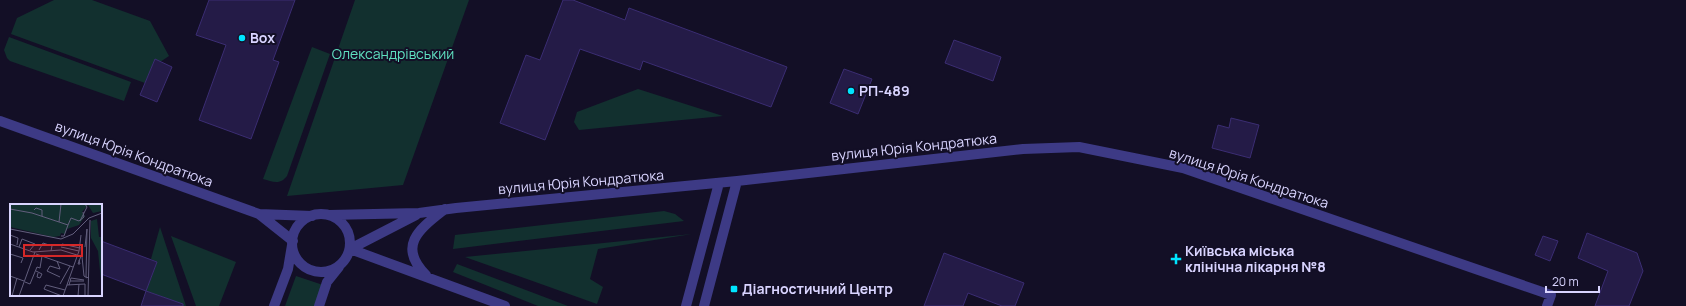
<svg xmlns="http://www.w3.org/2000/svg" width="1686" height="306" viewBox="0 0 1686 306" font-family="Manrope,sans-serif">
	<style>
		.green { fill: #12302f }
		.building { fill: #241b47; stroke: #3b2d73 }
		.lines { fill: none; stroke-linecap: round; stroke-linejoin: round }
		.minor { stroke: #3d3a85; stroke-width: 10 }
		.poi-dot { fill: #00e5ff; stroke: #130f26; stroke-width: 1.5 }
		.labels { text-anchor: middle; stroke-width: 4; stroke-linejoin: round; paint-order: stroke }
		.poi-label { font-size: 14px; font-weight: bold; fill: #d9d4ff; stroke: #130f26; text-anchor: start }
		.park-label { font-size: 14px; fill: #5fe0c0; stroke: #130f26 }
		.street-label { font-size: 14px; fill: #d9d4ff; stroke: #130f26 }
		.inset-road { fill: none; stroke: #625e7d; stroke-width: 1 }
		.view { fill: #d62828; fill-opacity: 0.15; stroke: #d62828; stroke-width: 2 }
		.inset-edge { fill: none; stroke: #d9d4ff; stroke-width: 2 }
	</style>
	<rect width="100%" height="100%" fill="#130f26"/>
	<path class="green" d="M 54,0 L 92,0 L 150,21 L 169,56 L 160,62 L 155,60 L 145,83 L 11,34 L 17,18 Z
		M 355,0 L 469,0 L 403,185 L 287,196 Z
		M 9,37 L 131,82 L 124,101 L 10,61 L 7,58 L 4,50 Z
		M 312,47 L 330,54 L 287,176 C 280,185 273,182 263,179 Z
		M 638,89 L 723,116 L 579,130 L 574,122 L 577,112 Z
		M 664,211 L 675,214 L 684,221 L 453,249 L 455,235 Z
		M 160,227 L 186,306 L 181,306 L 182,304 L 146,291 L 157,262 L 151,259 Z
		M 692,234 L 598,249 L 590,279 L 603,287 L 597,304 L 465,257 Z
		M 171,236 L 236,262 L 219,306 L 196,306 Z
		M 457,264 L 568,306 L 538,306 L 453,272 Z
		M 296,276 L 323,285 L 315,306 L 285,306 Z"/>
	<path class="building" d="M 209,0 L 295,0 L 273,60 L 279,62 L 251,139 L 199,120 L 226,45 L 196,35 Z
		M 563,0 L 573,0 L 625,20 L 629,8 L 787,67 L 771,107 L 643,61 L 640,70 L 580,49 L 545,140 L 500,123 L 526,55 L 540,60 Z
		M 954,40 L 1001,57 L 993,81 L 945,63 Z
		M 155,59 L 172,67 L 157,102 L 140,95 Z
		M 844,69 L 872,79 L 858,114 L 830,103 Z
		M 1231,118 L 1259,125 L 1250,158 L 1212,148 L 1218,125 L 1229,128 Z
		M 1587,233 L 1637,253 L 1643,271 L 1629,306 L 1595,306 L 1608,271 L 1578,258 Z
		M 1543,236 L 1558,241 L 1550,261 L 1535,255 Z
		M 101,241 L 157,262 L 146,291 L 101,274 Z
		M 944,253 L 1024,283 L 1015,306 L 1002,306 L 968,293 L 963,306 L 924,306 Z
		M 146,291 L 183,304 L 183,306 L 141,306 Z"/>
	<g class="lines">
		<path class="minor" d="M 0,121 L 259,214 L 312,216
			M 259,214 L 293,241
			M292 243a29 29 0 1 1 58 0a29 29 0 1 1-58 0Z
			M 329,215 L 419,213 L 456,208 L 737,181 L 1023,149 L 1079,147 L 1183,168 L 1551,295 L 1547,306
			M 350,249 L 505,306
			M 350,249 L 416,215
			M 426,275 C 396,245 421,228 445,209
			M 274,306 L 288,269 L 292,245
			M 319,306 L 327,282 L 339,267
			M 686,306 L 719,183
			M 704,306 L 737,181"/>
	</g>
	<g class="poi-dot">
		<circle cx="242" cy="38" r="4"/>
		<circle cx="851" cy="91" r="4"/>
		<path d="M1174 253h4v4h4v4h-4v4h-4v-4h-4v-4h4z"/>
		<rect x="730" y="285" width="8" height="8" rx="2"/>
	</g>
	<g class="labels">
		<g class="poi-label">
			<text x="250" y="43">Box</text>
			<text x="859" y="96">РП-489</text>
			<text x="1185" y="256">Київська міська<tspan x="1185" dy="16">клінічна лікарня №8</tspan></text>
			<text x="742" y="294">Діагностичний Центр</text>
		</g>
		<g class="park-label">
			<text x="393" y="59">Олександрівський</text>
		</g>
		<g class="street-label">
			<text transform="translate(914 147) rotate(-6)" y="5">вулиця Юрія Кондратюка</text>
			<text transform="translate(134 154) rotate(20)" y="5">вулиця Юрія Кондратюка</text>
			<text transform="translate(1249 178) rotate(18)" y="5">вулиця Юрія Кондратюка</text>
			<text transform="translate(581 182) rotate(-5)" y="5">вулиця Юрія Кондратюка</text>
		</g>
	</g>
	<g transform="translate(10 204)">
		<rect width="92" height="92" fill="#130f26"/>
		<path d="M 0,0 L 92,0 L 92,7 L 83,9 L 78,1 L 72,8 L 75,12 L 69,21 L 57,25 L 55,30 L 51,29 L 50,32 L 43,33 L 0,23 ZM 87,15 L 89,33 L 92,33 L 91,77 L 88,47 L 81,34 L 81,17 Z" fill="#12302f"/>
		<path class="inset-road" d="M 0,5 L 22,9 L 58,21 L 54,32 L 51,32M 24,6 L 26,4 L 32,6 L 32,12M 70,17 L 77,3 L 75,0M 49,18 L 51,0M 58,21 L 61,14 L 69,17 L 74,13 L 73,8M 0,25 L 51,35 L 63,30 L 79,14 L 92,9M 0,31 L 8,34 L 7,41M 0,40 L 23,48 L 51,46 L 67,51M 52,40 L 70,44M 9,43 L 12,35 L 25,40 L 20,46M 51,43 L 69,47M 71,43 L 74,72 L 77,74M 75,43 L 77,25 L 76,73 L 79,74M 29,46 L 33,39 L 42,42 L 41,47M 0,50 L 13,54 L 11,59M 26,50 L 63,63M 69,56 L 70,60 L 68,60 L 71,52 L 72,51M 47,57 L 50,65 L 40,62 L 37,67 L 50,73M 26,67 L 32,70 L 30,74 L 27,73 L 28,69M 0,72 L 14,77M 60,77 L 74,77M 15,78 L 20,80 L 27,63 L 30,64 L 32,52M 50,80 L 60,62M 57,81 L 75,80 L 75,92M 59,81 L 61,74 L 74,76M 2,92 L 7,74M 9,92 L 25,48M 52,92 L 34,85 L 36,81 L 55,86M 53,92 L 69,47 L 71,31M 68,92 L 69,80M 78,92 L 80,16"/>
		<path class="view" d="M 14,41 L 72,41 L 72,52 L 14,52 Z"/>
		<rect width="92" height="92" class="inset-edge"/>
	</g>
	<path d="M1546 286v6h53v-6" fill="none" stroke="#d9d4ff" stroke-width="2"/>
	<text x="1552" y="286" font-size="12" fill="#d9d4ff" stroke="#130f26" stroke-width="3" paint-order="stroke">20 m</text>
</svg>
